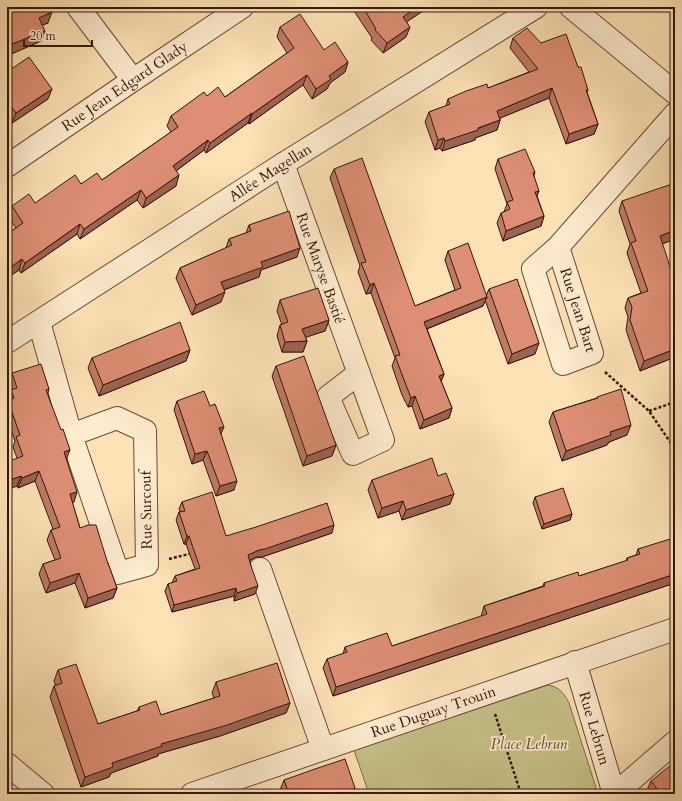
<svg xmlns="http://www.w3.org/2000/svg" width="682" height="801" viewBox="0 0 682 801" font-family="Cardo,serif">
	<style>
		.green { fill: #c6c188; stroke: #7e6c49 }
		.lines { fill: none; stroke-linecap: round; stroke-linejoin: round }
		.minor-casing { stroke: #674a35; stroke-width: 24 }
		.path { stroke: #35170a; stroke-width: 2.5; stroke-dasharray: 3 2; stroke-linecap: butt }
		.minor { stroke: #feeccf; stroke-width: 22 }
		.wall { fill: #be7a64; stroke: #35170a }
		.shaded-wall { fill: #9b6351; stroke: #35170a }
		.building { fill: #dd8e74; stroke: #35170a }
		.labels { text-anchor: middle; stroke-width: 3.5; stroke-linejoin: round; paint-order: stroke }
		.street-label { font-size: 15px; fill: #35170a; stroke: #feeccf }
		.park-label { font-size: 15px; font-style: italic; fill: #604a30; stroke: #feeccf }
	</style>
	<rect width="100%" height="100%" fill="#fde2b5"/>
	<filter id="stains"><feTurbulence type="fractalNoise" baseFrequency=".005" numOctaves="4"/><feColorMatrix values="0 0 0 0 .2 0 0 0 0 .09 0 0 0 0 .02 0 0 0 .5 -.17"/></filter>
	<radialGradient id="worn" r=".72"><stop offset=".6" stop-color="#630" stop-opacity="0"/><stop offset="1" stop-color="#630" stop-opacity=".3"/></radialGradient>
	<path class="green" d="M 548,685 C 559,687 564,693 569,703 L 598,794 L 369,794 L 354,750 Z"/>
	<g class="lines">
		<defs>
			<g id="minor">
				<path d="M 78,7 L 133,80"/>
				<path d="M 571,7 L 675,93"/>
				<path id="s1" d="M 283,164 L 383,440 L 353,454 L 328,397 L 359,373"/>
				<path id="s2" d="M 7,166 L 133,80 L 242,7"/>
				<path id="s3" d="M 558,247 L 592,353 L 563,364 L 533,269 L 558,247 L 675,114"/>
				<path d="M 39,322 L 71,435 L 118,573 L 147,565 L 145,431 L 117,418 L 71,435"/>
				<path id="s4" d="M 7,342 L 283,164 L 536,7"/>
				<path d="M 260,569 L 323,749"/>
				<path id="s5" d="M 575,662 L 614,794"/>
				<path d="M 7,764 L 43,794"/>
				<path id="s6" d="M 192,794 L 675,629"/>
				<path d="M 615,794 L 675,742"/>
			</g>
		</defs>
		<use href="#minor" class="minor-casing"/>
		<path class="path" d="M 605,372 L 649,411 L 675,449
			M 649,411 L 675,402
			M 169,559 L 193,553
			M 495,714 L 521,794"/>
		<use href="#minor" class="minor"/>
	</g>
	<path class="wall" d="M 7,7 L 48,23 L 42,25 L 41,41 L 9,55 L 7,51 Z
		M 356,7 L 429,7 L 406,22 L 406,37 L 383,53 L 371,40 L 372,38 L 354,11 Z
		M 280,27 L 348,62 L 345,72 L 330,83 L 327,89 L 312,99 L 303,85 L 249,124 L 248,123 L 206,153 L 204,150 L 176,171 L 176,186 L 143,208 L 137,200 L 80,239 L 77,234 L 21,273 L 19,270 L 7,278 L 7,234 L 16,228 L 8,217 L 12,206 L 35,203 L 81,184 L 102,180 L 171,132 L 167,126 L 171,116 L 207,96 L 225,97 L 287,53 L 277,37 Z
		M 513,38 L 541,43 L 578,67 L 588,90 L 587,92 L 598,124 L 594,134 L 566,144 L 549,98 L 500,118 L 500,120 L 497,130 L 475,138 L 475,140 L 442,151 L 440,148 L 435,150 L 425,122 L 429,112 L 446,106 L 448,99 L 488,88 L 529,72 L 510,48 Z
		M 7,72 L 48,99 L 12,123 L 7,116 Z
		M 498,159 L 535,172 L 534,175 L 537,196 L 544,216 L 541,226 L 503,241 L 497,223 L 501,213 L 504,212 L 507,204 L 495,169 Z
		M 334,169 L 415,306 L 455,290 L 445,260 L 448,251 L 486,296 L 489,289 L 535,354 L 508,364 L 485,300 L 483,306 L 427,329 L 444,374 L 441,381 L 452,408 L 449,418 L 420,429 L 412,406 L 408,407 L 402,395 L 392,366 L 395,358 L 371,293 L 366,294 L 358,272 L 360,266 L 330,178 Z
		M 622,201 L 675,239 L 662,244 L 675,294 L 675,357 L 640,371 L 626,330 L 628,317 L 625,308 L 628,298 L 641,293 L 627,253 L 630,244 L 619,211 Z
		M 249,225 L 297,257 L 261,270 L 259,277 L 224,290 L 221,302 L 192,315 L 176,278 L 180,268 L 226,248 L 229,239 L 246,233 Z
		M 280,300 L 329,320 L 325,331 L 305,337 L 307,341 L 303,352 L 282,352 L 277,336 L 280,325 L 282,325 L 277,311 Z
		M 190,350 L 186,361 L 99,396 L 88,368 L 92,358 Z
		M 276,366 L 336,445 L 332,456 L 303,466 L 272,376 Z
		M 12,373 L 49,389 L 48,393 L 67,459 L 74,502 L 72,502 L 80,528 L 108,564 L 117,588 L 113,598 L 85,608 L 75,583 L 46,593 L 39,574 L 43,564 L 55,560 L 47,540 L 51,530 L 53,529 L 35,481 L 18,488 L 17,486 L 17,458 L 13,447 L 15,441 L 7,418 L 7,400 L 11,390 L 9,383 Z
		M 597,397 L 627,435 L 609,442 L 607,445 L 562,461 L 549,422 L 553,412 L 597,398 Z
		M 177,401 L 221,434 L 234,490 L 216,496 L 203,460 L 192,464 L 174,410 Z
		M 438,476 L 450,504 L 402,520 L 399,511 L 378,518 L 368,490 L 372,480 Z
		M 535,497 L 572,514 L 570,520 L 542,529 L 533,503 Z
		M 182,502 L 226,536 L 332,533 L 262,557 L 256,557 L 250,560 L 255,594 L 234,601 L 234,596 L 172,612 L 165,591 L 168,584 L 172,583 L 175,576 L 195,569 L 186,544 L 184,544 L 176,520 L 179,512 L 180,512 L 179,509 Z
		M 675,541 L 675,583 L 333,696 L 323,668 L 327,659 L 343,654 L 345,647 L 392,646 L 481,617 L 484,606 L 543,586 L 544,583 L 579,576 L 626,561 L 627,558 L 636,555 L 638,549 Z
		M 58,670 L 98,724 L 137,711 L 139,707 L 161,715 L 214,698 L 212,693 L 216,682 L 290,703 L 286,713 L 220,736 L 158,754 L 158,756 L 111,773 L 109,777 L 81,787 L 50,697 L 54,686 L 56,686 L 54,681 Z
		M 284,780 L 355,788 L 354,789 L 356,794 L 282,794 L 280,790 Z
		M 651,781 L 675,794 L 650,794 L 647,790 Z"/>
	<path class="shaded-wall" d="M 417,7 L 429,7 L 399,27 L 403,17 Z
		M 52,12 L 48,23 L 35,28 L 39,18 Z
		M 410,27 L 406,37 L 383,53 L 387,43 Z
		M 45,31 L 41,41 L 9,55 L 12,44 Z
		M 348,62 L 345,72 L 330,83 L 327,89 L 312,99 L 316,89 L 329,76 Z
		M 307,75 L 303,85 L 249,124 L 252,114 Z
		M 552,88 L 549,98 L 493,121 L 497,111 Z
		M 52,89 L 48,99 L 12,123 L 16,113 Z
		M 252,113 L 248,123 L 206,153 L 210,143 Z
		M 500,120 L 497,130 L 475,138 L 475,140 L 442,151 L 445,141 Z
		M 598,124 L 594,134 L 566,144 L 569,134 Z
		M 444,138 L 440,148 L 435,150 L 438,140 Z
		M 208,140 L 204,150 L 169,176 L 173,166 Z
		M 179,175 L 176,186 L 143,208 L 146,198 Z
		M 141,190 L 137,200 L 80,239 L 84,229 Z
		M 539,191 L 535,201 L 535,192 Z
		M 544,216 L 541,226 L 503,241 L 506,231 Z
		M 80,224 L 77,234 L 21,273 L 25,263 Z
		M 675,230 L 675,239 L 656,246 L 660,236 Z
		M 300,248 L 297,257 L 261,270 L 259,277 L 217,292 L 221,282 L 261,262 Z
		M 22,259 L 19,270 L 7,278 L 7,270 Z
		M 374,283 L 371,293 L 366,294 L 370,285 Z
		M 675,284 L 675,286 L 672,294 L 672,285 Z
		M 225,292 L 221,302 L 192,315 L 196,305 Z
		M 487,297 L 483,306 L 421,331 L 424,322 Z
		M 329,320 L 325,331 L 298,340 L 302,329 Z
		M 307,341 L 303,352 L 282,352 L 285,342 Z
		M 539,343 L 535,354 L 508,364 L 512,354 Z
		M 675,349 L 675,357 L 640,371 L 644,361 Z
		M 190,350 L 186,361 L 99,396 L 103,385 Z
		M 444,374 L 440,384 L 439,376 Z
		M 415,396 L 412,406 L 408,407 L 411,398 Z
		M 452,408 L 449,418 L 420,429 L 424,420 Z
		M 631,425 L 627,435 L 609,442 L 607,445 L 562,461 L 566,451 L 610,432 Z
		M 224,427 L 220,436 L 219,428 Z
		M 336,445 L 332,456 L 303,466 L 307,456 Z
		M 70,450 L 66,460 L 64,452 Z
		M 207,451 L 203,460 L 192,464 L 195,454 Z
		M 39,471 L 35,481 L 18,488 L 22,478 Z
		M 21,476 L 17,486 L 7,490 L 7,481 Z
		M 237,481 L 234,490 L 216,496 L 220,486 Z
		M 77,492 L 74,502 L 66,504 L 70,494 Z
		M 454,494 L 450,504 L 402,520 L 406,510 Z
		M 403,501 L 399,511 L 378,518 L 382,508 Z
		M 572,514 L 570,520 L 542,529 L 544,524 Z
		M 334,525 L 332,533 L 262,557 L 256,557 L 246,562 L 248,555 L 259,550 Z
		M 187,536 L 189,536 L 186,544 L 184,544 Z
		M 79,573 L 75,583 L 46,593 L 50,583 Z
		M 675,574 L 675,583 L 333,696 L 336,687 Z
		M 258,586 L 255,594 L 234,601 L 237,593 Z
		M 117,588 L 113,598 L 85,608 L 88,598 Z
		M 236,588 L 234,596 L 172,612 L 174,605 Z
		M 290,703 L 286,713 L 220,736 L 158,754 L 158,756 L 111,773 L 109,777 L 81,787 L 85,777 L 112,763 L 161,744 Z"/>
	<path class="building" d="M 7,7 L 49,7 L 52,12 L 39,18 L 45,31 L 12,44 L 7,32 L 7,28 L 9,27 L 7,22 Z
		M 363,7 L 417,7 L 403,17 L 410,27 L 387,43 L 375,30 L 376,29 Z
		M 300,14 L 324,50 L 335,42 L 348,62 L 329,76 L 331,79 L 316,89 L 307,75 L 252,114 L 252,113 L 210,143 L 208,140 L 173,166 L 179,175 L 146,198 L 141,190 L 84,229 L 80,224 L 25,263 L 22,259 L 7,270 L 7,234 L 23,223 L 12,206 L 29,194 L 35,203 L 75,175 L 81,184 L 97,173 L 102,180 L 178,127 L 171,116 L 204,92 L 207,96 L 218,87 L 225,97 L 294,48 L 280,27 Z
		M 527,28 L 541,43 L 566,34 L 578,67 L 581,67 L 588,90 L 586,90 L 598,124 L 569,134 L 552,88 L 497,111 L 500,120 L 478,128 L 478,130 L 445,141 L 444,138 L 438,140 L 429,112 L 450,104 L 448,99 L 466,91 L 487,84 L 488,88 L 538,69 L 513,38 Z
		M 29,57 L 52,89 L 16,113 L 7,101 L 7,72 Z
		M 525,149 L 535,172 L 533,173 L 539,191 L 535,192 L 544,216 L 506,231 L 501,213 L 510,209 L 507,202 L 513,200 L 498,159 Z
		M 362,158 L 415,306 L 461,288 L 448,251 L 468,243 L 487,297 L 424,322 L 444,374 L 439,376 L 452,408 L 424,420 L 415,396 L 411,398 L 406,385 L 395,356 L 400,355 L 374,283 L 370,285 L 361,263 L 366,262 L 334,169 Z
		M 675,183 L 675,230 L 660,236 L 675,282 L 675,284 L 672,285 L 675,294 L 675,349 L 644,361 L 630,320 L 632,307 L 628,298 L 648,291 L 631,243 L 636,241 L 622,201 Z
		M 289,211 L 300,248 L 261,262 L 263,267 L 221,282 L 225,292 L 196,305 L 180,268 L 232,245 L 229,239 L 251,231 L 249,225 Z
		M 517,279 L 539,343 L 512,354 L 489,289 Z
		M 318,288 L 329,320 L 302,329 L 307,341 L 285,342 L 280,325 L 288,322 L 280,300 Z
		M 180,322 L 190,350 L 103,385 L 92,358 Z
		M 304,356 L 336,445 L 307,456 L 276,366 Z
		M 41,364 L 49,389 L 46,390 L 61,430 L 63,429 L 70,450 L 64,452 L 77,492 L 70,494 L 80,528 L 88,525 L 96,525 L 108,564 L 108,563 L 117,588 L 88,598 L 79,573 L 50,583 L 43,564 L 61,558 L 51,530 L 60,527 L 39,471 L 22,478 L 21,476 L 7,481 L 7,462 L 23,456 L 16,437 L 20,435 L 8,401 L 14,398 L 11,390 L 17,388 L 12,373 Z
		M 621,389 L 631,425 L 610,432 L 611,435 L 566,451 L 553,412 L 598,398 L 597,397 Z
		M 204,391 L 210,406 L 215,404 L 224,427 L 219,428 L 237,481 L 220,486 L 207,451 L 195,454 L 177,401 Z
		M 432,458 L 438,476 L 446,473 L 454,494 L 406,510 L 403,501 L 382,508 L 372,480 Z
		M 563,488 L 572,514 L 544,524 L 535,497 Z
		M 212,492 L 226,536 L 256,527 L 327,503 L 334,525 L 265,549 L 259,550 L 248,555 L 251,566 L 258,586 L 237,593 L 236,588 L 174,605 L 168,584 L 177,581 L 175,576 L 200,568 L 189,536 L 187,536 L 179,512 L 185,511 L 182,502 Z
		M 670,539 L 672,542 L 675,541 L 675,574 L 336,687 L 327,659 L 347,652 L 345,647 L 387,633 L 392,646 L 487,614 L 484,606 L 545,586 L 544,583 L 578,572 L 579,576 L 628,560 L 627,558 L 640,554 L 638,549 Z
		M 277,663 L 290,703 L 224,726 L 161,744 L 162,746 L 112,763 L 113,767 L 85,777 L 54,686 L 62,683 L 58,670 L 76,664 L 98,724 L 140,710 L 139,707 L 156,701 L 161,715 L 220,696 L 216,682 Z
		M 345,759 L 355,788 L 354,788 L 356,794 L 289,794 L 284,780 L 315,769 Z
		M 675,762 L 675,794 L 661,794 L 651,781 Z"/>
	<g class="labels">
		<g class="street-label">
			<text dy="5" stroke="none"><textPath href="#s2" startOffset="142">Rue Jean Edgard Glady</textPath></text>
			<text dy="5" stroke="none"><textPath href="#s4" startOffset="313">Allée Magellan</textPath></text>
			<text dy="5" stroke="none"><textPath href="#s1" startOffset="111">Rue Maryse Bastié</textPath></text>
			<text dy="5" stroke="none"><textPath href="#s3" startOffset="66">Rue Jean Bart</textPath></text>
			<text transform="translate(146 510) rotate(-91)" y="5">Rue Surcouf</text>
			<text dy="5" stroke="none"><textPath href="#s6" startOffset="255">Rue Duguay Trouin</textPath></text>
			<text dy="5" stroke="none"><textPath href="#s5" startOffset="69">Rue Lebrun</textPath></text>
		</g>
		<g class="park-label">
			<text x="529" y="749">Place Lebrun</text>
		</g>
	</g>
	<rect width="682" height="801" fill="none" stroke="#fde2b5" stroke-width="24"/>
	<rect x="8" y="8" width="666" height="785" fill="none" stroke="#35170a" stroke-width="2"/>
	<rect x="12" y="12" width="658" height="777" fill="none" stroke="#35170a"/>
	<path d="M24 40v6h68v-6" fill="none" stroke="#35170a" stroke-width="2"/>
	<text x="30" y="40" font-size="12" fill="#35170a" stroke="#feeccf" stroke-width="3" paint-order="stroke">20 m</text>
	<rect width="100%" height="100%" filter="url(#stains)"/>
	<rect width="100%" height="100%" fill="url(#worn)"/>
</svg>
